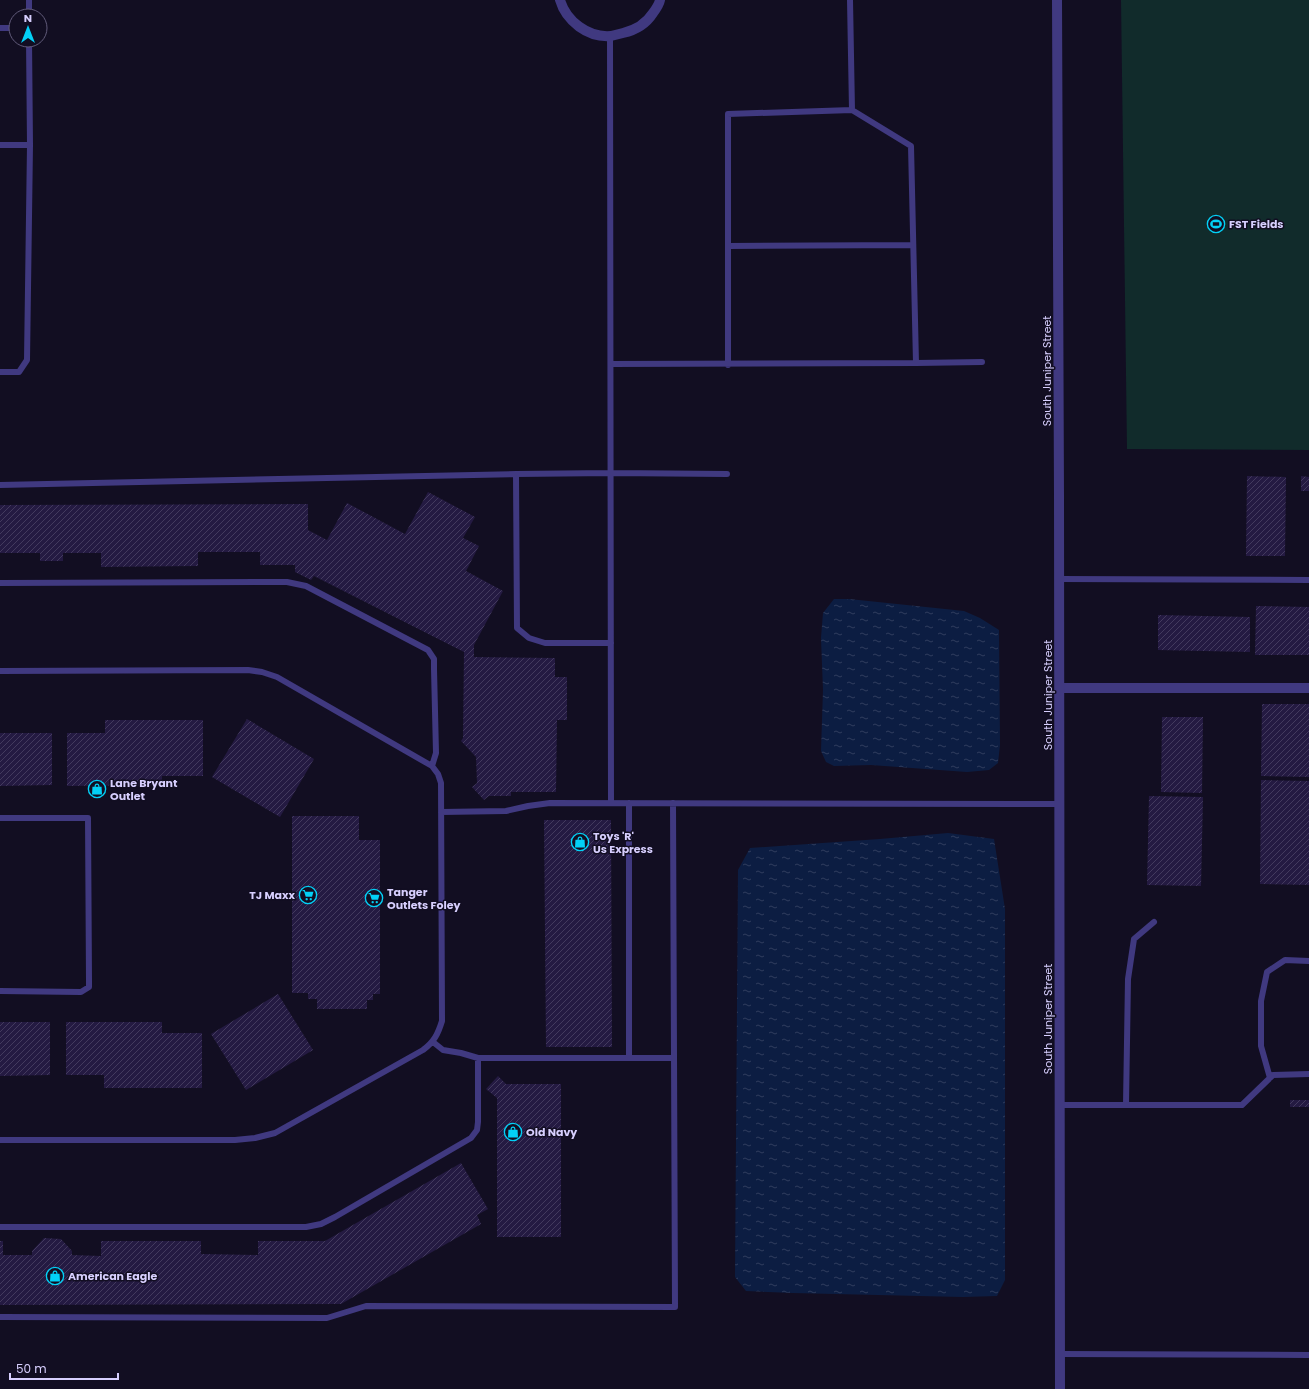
<svg xmlns="http://www.w3.org/2000/svg" width="1309" height="1389" viewBox="0 0 1309 1389" font-family="Poppins,sans-serif">
	<style>
		.pitch { fill: #112b2b }
		.water { fill: url(#water-ripples) }
		.building { fill: url(#building-hatch) }
		.lines { fill: none; stroke-linecap: round; stroke-linejoin: round }
		.service { stroke: #403980; stroke-width: 6 }
		.minor { stroke: #403980; stroke-width: 10 }
		.tertiary { stroke: #403980; stroke-width: 10 }
		.labels { text-anchor: middle; stroke-width: 3; stroke-linejoin: round; paint-order: stroke }
		.poi-label { font-size: 11px; font-weight: bold; fill: #d7cffe; stroke: #120e22; text-anchor: start }
		.street-label { font-size: 11px; fill: #d7cffe; stroke: #120e22 }
	</style>
	<defs>
		<pattern id="water-ripples" width="26" height="14" patternUnits="userSpaceOnUse"><rect width="26" height="14" fill="#0c1d42"/><path d="M2 4q2-2 4 0t4 0M15 11q2-2 4 0t4 0" fill="none" stroke="#2f3d5e"/></pattern>
		<pattern id="building-hatch" width="6" height="6" patternUnits="userSpaceOnUse"><rect width="6" height="6" fill="#241a42"/><path d="M-1 1l2-2M0 6l6-6M5 7l2-2" fill="none" stroke="#433a5e"/></pattern>
	</defs>
	<rect width="100%" height="100%" fill="#120e22"/>
	<path class="pitch" d="M 1121,0 L 1309,0 L 1309,450 L 1127,449 Z"/>
	<path class="water" d="M 834,599 L 849,599 L 964,611 L 980,618 L 999,630 L 1000,745 L 998,763 L 989,770 L 967,772 L 871,765 L 834,766 L 826,762 L 821,751 L 823,690 L 821,638 L 823,613 Z
		M 948,833 L 994,839 L 1005,909 L 1005,1280 L 997,1296 L 963,1297 L 793,1293 L 746,1291 L 735,1277 L 738,870 L 750,848 L 880,839 Z"/>
	<path class="building" d="M 1247,476 L 1286,477 L 1285,556 L 1246,556 Z
		M 1301,476 L 1309,477 L 1309,491 L 1301,491 Z
		M 428,492 L 475,517 L 463,538 L 479,546 L 466,571 L 503,591 L 474,645 L 474,657 L 555,658 L 555,677 L 567,677 L 567,720 L 557,720 L 556,792 L 511,792 L 511,796 L 489,796 L 484,800 L 472,787 L 477,783 L 476,757 L 461,741 L 463,738 L 464,652 L 314,576 L 311,580 L 295,572 L 295,565 L 260,565 L 260,552 L 198,552 L 198,566 L 101,567 L 101,553 L 63,553 L 63,561 L 40,561 L 40,553 L 0,553 L 0,505 L 308,504 L 308,530 L 327,540 L 347,503 L 405,534 Z
		M 1256,606 L 1309,607 L 1309,655 L 1255,655 Z
		M 1158,615 L 1250,617 L 1250,652 L 1158,650 Z
		M 1262,704 L 1309,704 L 1309,777 L 1261,776 Z
		M 1162,717 L 1203,717 L 1202,793 L 1161,792 Z
		M 247,719 L 314,759 L 280,817 L 212,777 Z
		M 105,720 L 203,720 L 203,776 L 162,776 L 162,785 L 67,786 L 67,733 L 105,733 Z
		M 0,733 L 52,733 L 52,785 L 0,786 Z
		M 1261,780 L 1309,781 L 1309,885 L 1260,884 Z
		M 1149,796 L 1203,797 L 1201,886 L 1147,885 Z
		M 292,816 L 359,816 L 359,840 L 380,840 L 380,994 L 373,994 L 373,1000 L 367,1000 L 367,1009 L 317,1009 L 317,999 L 308,999 L 308,993 L 292,993 Z
		M 544,820 L 611,820 L 612,1047 L 546,1047 Z
		M 278,994 L 313,1050 L 246,1090 L 211,1034 Z
		M 0,1022 L 50,1022 L 50,1075 L 0,1076 Z
		M 66,1022 L 162,1022 L 162,1033 L 202,1033 L 202,1088 L 104,1088 L 104,1075 L 66,1075 Z
		M 498,1076 L 506,1084 L 561,1084 L 561,1237 L 497,1237 L 497,1098 L 486,1089 Z
		M 1290,1100 L 1309,1100 L 1309,1107 L 1290,1107 Z
		M 461,1163 L 488,1209 L 477,1215 L 481,1224 L 341,1304 L 0,1305 L 0,1241 L 3,1241 L 3,1255 L 32,1255 L 32,1251 L 44,1238 L 61,1239 L 72,1251 L 72,1255 L 101,1256 L 101,1241 L 201,1241 L 201,1254 L 258,1255 L 258,1241 L 325,1241 Z"/>
	<g class="lines">
		<path class="service" d="M 29,0 L 29,16
			M 0,28 L 16,28
			M 610,36 L 611,803
			M 0,145 L 30,145 L 29,40
			M 728,246 L 913,245
			M 916,363 L 982,362
			M 611,364 L 916,363 L 911,146 L 852,110 L 850,0
			M 728,365 L 728,114 L 852,110
			M 0,372 L 19,372 L 27,360 L 30,145
			M 516,474 L 611,473 L 727,474
			M 0,485 L 516,474 L 517,628 L 529,638 L 545,643 L 611,643
			M 1059,579 L 1309,580
			M 0,583 L 287,582 L 306,586 L 428,650 L 434,659 L 434,669 L 436,753 L 432,766
			M 0,671 L 248,670 L 262,672 L 277,677 L 432,766 L 438,774 L 441,783 L 442,1021 C 438,1034 434,1042 423,1050 L 275,1133 L 255,1138 L 235,1140 L 0,1140
			M 629,803 L 629,1058
			M 441,812 L 506,811 L 528,806 L 550,803 L 1060,804
			M 0,818 L 88,818 L 89,981 L 89,987 L 81,992 L 0,991
			M 433,1042 L 443,1050 L 461,1053 L 478,1058 L 674,1058
			M 1270,1078 L 1261,1046 L 1261,1001 L 1267,972 L 1285,960 L 1309,961
			M 1061,1105 L 1242,1105 L 1273,1075 L 1309,1074
			M 1126,1105 L 1128,979 L 1134,939 L 1154,922
			M 0,1227 L 306,1227 L 321,1224 L 335,1217 L 471,1138 L 477,1130 L 478,1122 L 478,1058
			M 0,1317 L 327,1318 L 366,1306 L 675,1307 L 673,803
			M 1060,1354 L 1309,1355"/>
		<path class="minor" d="M 560,0 C 566,21 588,38 611,36 C 615,35 619,34 623,33 C 636,30 646,24 653,13 C 656,9 659,5 660,0
			M 1060,688 L 1309,688"/>
		<path class="tertiary" d="M 1057,0 L 1059,495 L 1060,1389"/>
	</g>
	<defs>
		<symbol id="stadium-ring" viewBox="-11 -11 22 22"><circle r="9.5" fill="#120e22" stroke="#03d0f6" stroke-width="1.5"/><path d="M0-5a6.5 5 0 1 0 0 10a6.5 5 0 1 0 0-10ZM-3.5-1.8h7v3.6h-7Z" fill="#03d0f6"/></symbol>
		<symbol id="shop-ring" viewBox="-11 -11 22 22"><circle r="9.5" fill="#120e22" stroke="#03d0f6" stroke-width="1.5"/><path d="M-5-2.5h2.3a2.7 3.5 0 0 1 5.4 0H5L5.5 6h-11ZM-1.5-2.5h3a1.5 2.3 0 0 0-3 0Z" fill="#03d0f6"/></symbol>
		<symbol id="supermarket-ring" viewBox="-11 -11 22 22"><circle r="9.5" fill="#120e22" stroke="#03d0f6" stroke-width="1.5"/><path d="M-6-5.5h2.5l.6 2H6L4.5 2H-2.5L-4.4-4H-6ZM-1.5 3.2a1.3 1.3 0 1 0 .1 0ZM3 3.2a1.3 1.3 0 1 0 .1 0Z" fill="#03d0f6"/></symbol>
	</defs>
	<g fill-rule="evenodd">
		<use href="#stadium-ring" x="1206" y="214" width="20" height="20"/>
		<use href="#shop-ring" x="87" y="779" width="20" height="20"/>
		<use href="#shop-ring" x="570" y="832" width="20" height="20"/>
		<use href="#supermarket-ring" x="298" y="885" width="20" height="20"/>
		<use href="#supermarket-ring" x="364" y="888" width="20" height="20"/>
		<use href="#shop-ring" x="503" y="1122" width="20" height="20"/>
		<use href="#shop-ring" x="45" y="1266" width="20" height="20"/>
	</g>
	<g class="labels">
		<g class="poi-label">
			<text x="1229" y="228">FST Fields</text>
			<text x="110" y="787">Lane Bryant<tspan x="110" dy="13">Outlet</tspan></text>
			<text x="593" y="840">Toys 'R'<tspan x="593" dy="13">Us Express</tspan></text>
			<text x="387" y="896">Tanger<tspan x="387" dy="13">Outlets Foley</tspan></text>
			<text x="295" y="899" text-anchor="end">TJ Maxx</text>
			<text x="526" y="1136">Old Navy</text>
			<text x="68" y="1280">American Eagle</text>
		</g>
		<g class="street-label">
			<text transform="translate(1047 371) rotate(-90)" y="4">South Juniper Street</text>
			<text transform="translate(1048 695) rotate(-90)" y="4">South Juniper Street</text>
			<text transform="translate(1048 1019) rotate(-90)" y="4">South Juniper Street</text>
		</g>
	</g>
	<g transform="translate(28 28)"><circle r="19" fill="#120e22" stroke="#615b7a"/>
	<path d="M0-3L7 15L0 10L-7 15Z" fill="#03d0f6"/>
	<text y="-6" font-size="11" font-weight="bold" text-anchor="middle" fill="#d7cffe">N</text>
	</g>
	<path d="M10 1373v6h108v-6" fill="none" stroke="#d7cffe" stroke-width="2"/>
	<text x="16" y="1373" font-size="12" fill="#d7cffe" stroke="#120e22" stroke-width="3" paint-order="stroke">50 m</text>
</svg>
